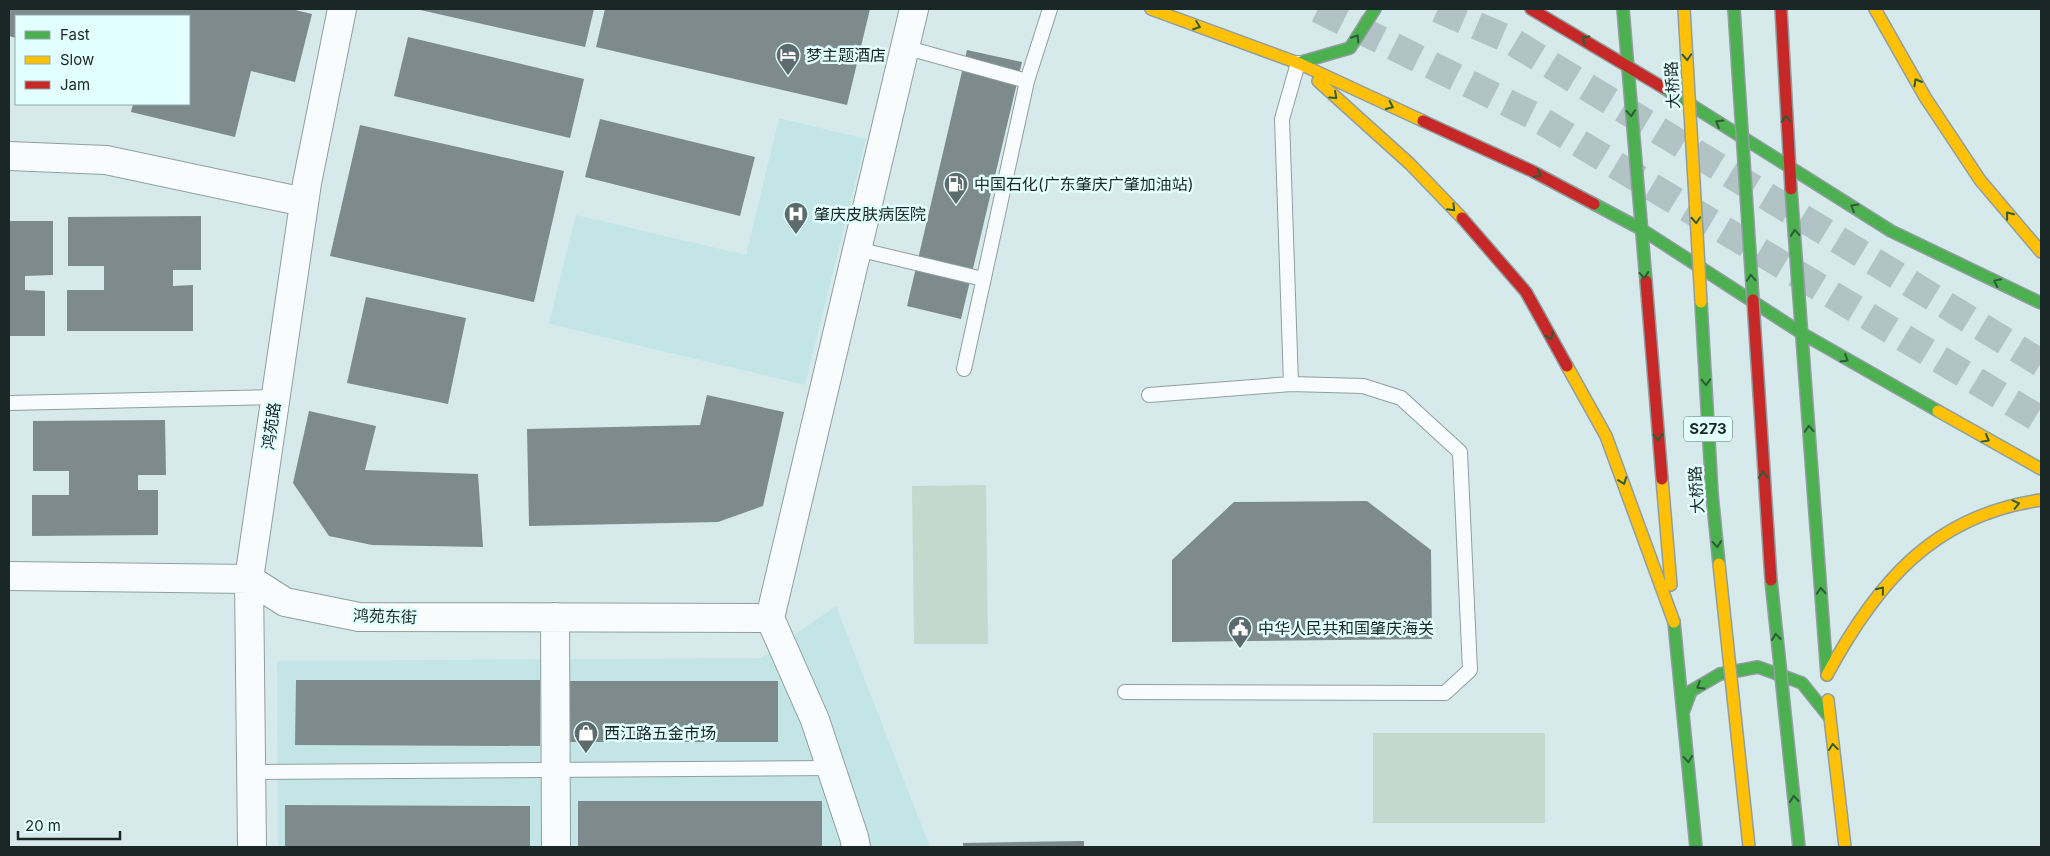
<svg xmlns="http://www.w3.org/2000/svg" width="2050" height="856" viewBox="0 0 2050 856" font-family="Inter,'Noto Sans SC',sans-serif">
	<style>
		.built { fill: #c4e5e6 }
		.green { fill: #c3d9ce }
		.building { fill: #7d8b8d }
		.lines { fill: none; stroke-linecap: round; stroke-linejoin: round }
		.primary-tunnel { stroke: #b1c3c4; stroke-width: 28; stroke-dasharray: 28 14; stroke-linecap: butt }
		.lane-casing { stroke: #909e9f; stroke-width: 16 }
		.street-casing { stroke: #909e9f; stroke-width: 30 }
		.fast-casing { stroke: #909e9f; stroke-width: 14 }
		.slow-casing { stroke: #909e9f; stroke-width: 14 }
		.jam-casing { stroke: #909e9f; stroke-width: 14 }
		.lane { stroke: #f9fcfc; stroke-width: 14 }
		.street { stroke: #f9fcfc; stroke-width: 28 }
		.fast { stroke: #4caf50; stroke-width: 11 }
		.slow { stroke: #ffc107; stroke-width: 11 }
		.jam { stroke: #c62828; stroke-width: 11 }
		.fast-bridge-casing { stroke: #909e9f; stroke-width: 14; stroke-linecap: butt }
		.slow-bridge-casing { stroke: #909e9f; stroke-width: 14; stroke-linecap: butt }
		.jam-bridge-casing { stroke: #909e9f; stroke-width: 14; stroke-linecap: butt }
		.fast-bridge { stroke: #4caf50; stroke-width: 11 }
		.slow-bridge { stroke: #ffc107; stroke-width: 11 }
		.jam-bridge { stroke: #c62828; stroke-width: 11 }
		.oneway { stroke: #2d5d37 }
		.labels { text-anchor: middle; stroke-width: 5; stroke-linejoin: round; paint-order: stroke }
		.shield { fill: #e2feff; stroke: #556868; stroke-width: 1 }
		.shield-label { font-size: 15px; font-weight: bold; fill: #192727 }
		.poi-label { font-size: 16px; fill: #192727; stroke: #e2feff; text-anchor: start }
		.street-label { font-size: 16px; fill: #192727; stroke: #e2feff }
	</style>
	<rect width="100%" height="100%" fill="#d7eaeb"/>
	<path class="built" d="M 779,118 L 866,139 L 805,385 L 549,324 L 576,215 L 746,255 Z
		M 836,606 L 930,847 L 278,847 L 277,661 L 761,658 Z"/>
	<path class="green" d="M 986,485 L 988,644 L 914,644 L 912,486 Z
		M 1373,733 L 1545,733 L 1545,823 L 1373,823 Z"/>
	<path class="building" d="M 9,9 L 291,9 L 312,14 L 295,82 L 251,71 L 235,137 L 131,112 L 133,104 L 189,104 L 189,16 L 16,16 L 16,38 L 9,36 Z
		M 416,9 L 594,9 L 585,47 Z
		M 605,9 L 870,9 L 847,105 L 596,47 Z
		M 408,37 L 584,79 L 570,138 L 394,96 Z
		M 967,50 L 1022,62 L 961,319 L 907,306 Z
		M 600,119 L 755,157 L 740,216 L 585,177 Z
		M 360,125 L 564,171 L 534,302 L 330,256 Z
		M 201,216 L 201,270 L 173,270 L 173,286 L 193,285 L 193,331 L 67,331 L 67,290 L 104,290 L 104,266 L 68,266 L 68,217 Z
		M 9,221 L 53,221 L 53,275 L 25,276 L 25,290 L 45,291 L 45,336 L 9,336 Z
		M 366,297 L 466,318 L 448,404 L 347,383 Z
		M 707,395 L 784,412 L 763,506 L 718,522 L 529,526 L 527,429 L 700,425 Z
		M 309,411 L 376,426 L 365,470 L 478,474 L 483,547 L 372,545 L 329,536 L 293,483 Z
		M 165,420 L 166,475 L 138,475 L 138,490 L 158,490 L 158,535 L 32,536 L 32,495 L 69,495 L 69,471 L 33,471 L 33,421 Z
		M 1367,501 L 1431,550 L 1432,639 L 1172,642 L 1172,560 L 1234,502 Z
		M 296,680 L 540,680 L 540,746 L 295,745 Z
		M 564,681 L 778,681 L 778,742 L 563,742 Z
		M 578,801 L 822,801 L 822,847 L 578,847 Z
		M 285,805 L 530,806 L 530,847 L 285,847 Z
		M 1084,841 L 1084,847 L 963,847 L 963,843 Z"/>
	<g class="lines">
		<path class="primary-tunnel" d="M 1318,9 L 1532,115 L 2041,420
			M 1438,9 L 1508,39 L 2041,363"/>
		<defs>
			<path id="lane" d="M 904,47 L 1027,81
				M 857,249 L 983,279
				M 964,369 L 1027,81 L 1050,9
				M 1291,384 L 1282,119 L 1298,63
				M 9,403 L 276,397
				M 1125,692 L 1445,693 L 1470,670 L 1460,452 L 1401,398 L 1363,386 L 1291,384 L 1149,395
				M 251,772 L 831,768"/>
			<path id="street" d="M 9,156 L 106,160 L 304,202
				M 9,576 L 249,579 L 285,602 L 359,617 L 770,618
				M 555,617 L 556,847
				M 252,847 L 249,579 L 307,183 L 342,9
				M 856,847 L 854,837 L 815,720 L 770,618 L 914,9"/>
			<path id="fast" d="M 1623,9 L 1646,281
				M 1298,63 L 1350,48 L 1375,9
				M 1664,88 L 1891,231 L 2041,303
				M 1791,189 L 1827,675
				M 1594,204 L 1641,229 L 1803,334 L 1938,411
				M 1674,622 L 1696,847
				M 1684,710 L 1691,691 L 1720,674 L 1758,667 L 1802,683 L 1830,718"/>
			<path id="slow" d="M 1151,9 L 1298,63 L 1423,121
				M 1875,9 L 1925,97 L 1980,180 L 2041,252
				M 1318,81 L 1410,164 L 1462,218
				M 1567,366 L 1606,436 L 1674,622
				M 1938,411 L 2041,469
				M 1662,479 L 1671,585
				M 1827,675 C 1876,584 1933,515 2041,500
				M 1828,700 L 1845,847"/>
			<path id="jam" d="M 1531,9 L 1664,88
				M 1781,9 L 1791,189
				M 1423,121 L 1532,171 L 1594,204
				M 1462,218 L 1526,292 L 1567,366
				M 1646,281 L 1662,479"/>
		</defs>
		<use href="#lane" class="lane-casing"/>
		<use href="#street" class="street-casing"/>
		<use href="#fast" class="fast-casing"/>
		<use href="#slow" class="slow-casing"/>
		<use href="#jam" class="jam-casing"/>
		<use href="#lane" class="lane"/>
		<use href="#street" class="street"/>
		<use href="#fast" class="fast"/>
		<use href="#slow" class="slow"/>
		<use href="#jam" class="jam"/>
		<defs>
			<path id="fast-bridge" d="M 1734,9 L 1753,300
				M 1701,302 L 1712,494 L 1719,564
				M 1771,580 L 1799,847"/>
			<path id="slow-bridge" d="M 1684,9 L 1701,302
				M 1719,564 L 1749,847"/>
			<path id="jam-bridge" d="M 1753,300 L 1771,580"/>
		</defs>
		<use href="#fast-bridge" class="fast-bridge-casing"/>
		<use href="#slow-bridge" class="slow-bridge-casing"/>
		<use href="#jam-bridge" class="jam-bridge-casing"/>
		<use href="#fast-bridge" class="fast-bridge"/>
		<use href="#slow-bridge" class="slow-bridge"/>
		<use href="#jam-bridge" class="jam-bridge"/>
	</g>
	<defs><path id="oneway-chevron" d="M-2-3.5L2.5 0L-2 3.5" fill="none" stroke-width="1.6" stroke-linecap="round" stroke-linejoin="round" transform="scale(1.25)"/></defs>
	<g class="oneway">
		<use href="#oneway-chevron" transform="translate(1197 26) rotate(20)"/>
		<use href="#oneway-chevron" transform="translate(1356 38) rotate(-57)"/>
		<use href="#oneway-chevron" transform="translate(1585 39) rotate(-149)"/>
		<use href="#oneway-chevron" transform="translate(1687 57) rotate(87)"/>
		<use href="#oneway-chevron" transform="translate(1917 82) rotate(-120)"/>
		<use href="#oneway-chevron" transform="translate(1334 96) rotate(42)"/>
		<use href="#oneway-chevron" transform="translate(1390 106) rotate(25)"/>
		<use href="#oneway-chevron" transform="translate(1631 113) rotate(85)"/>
		<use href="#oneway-chevron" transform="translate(1786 119) rotate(-94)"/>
		<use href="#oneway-chevron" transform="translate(1719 123) rotate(-148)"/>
		<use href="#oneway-chevron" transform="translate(1538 174) rotate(27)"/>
		<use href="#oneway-chevron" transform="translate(1854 207) rotate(-149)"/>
		<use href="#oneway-chevron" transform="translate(1452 208) rotate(46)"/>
		<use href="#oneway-chevron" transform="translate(2009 215) rotate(-129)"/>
		<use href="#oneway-chevron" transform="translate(1696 220) rotate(87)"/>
		<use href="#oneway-chevron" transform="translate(1795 233) rotate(-95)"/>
		<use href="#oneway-chevron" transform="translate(1644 275) rotate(85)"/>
		<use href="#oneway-chevron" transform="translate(1751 278) rotate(-94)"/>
		<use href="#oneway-chevron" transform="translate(1997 282) rotate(-154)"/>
		<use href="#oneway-chevron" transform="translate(1550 336) rotate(61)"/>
		<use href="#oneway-chevron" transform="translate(1845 359) rotate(30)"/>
		<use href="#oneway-chevron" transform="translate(1706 382) rotate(87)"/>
		<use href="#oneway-chevron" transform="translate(1809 429) rotate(-94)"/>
		<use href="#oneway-chevron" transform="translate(1658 437) rotate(85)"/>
		<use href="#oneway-chevron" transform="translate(1986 439) rotate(29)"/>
		<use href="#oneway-chevron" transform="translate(1763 475) rotate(-94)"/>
		<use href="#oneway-chevron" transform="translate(1623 481) rotate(70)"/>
		<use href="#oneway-chevron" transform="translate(2016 504) rotate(-13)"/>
		<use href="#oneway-chevron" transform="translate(1717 544) rotate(85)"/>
		<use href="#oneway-chevron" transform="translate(1881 590) rotate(-51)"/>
		<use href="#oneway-chevron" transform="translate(1821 591) rotate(-94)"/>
		<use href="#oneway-chevron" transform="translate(1776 637) rotate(-96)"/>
		<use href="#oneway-chevron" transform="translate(1700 686) rotate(148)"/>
		<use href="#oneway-chevron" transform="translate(1833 747) rotate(-97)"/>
		<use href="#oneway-chevron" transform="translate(1688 759) rotate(85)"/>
		<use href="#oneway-chevron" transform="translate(1794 799) rotate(-96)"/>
	</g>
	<defs>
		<symbol id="hotel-pin" viewBox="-11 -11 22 30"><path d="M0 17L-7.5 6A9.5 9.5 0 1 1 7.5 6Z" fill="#5c6b6c" stroke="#e2feff"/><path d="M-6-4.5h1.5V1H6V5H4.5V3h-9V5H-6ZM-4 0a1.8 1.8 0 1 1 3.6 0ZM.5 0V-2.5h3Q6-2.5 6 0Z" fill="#fff"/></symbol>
		<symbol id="fuel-pin" viewBox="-11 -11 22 30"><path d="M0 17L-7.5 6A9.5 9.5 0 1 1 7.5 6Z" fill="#5c6b6c" stroke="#e2feff"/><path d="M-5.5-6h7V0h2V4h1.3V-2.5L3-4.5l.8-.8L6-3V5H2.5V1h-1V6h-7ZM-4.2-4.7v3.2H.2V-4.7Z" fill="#fff"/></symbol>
		<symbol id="hospital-pin" viewBox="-11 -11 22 30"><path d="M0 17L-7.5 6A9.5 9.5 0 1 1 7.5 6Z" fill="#5c6b6c" stroke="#e2feff"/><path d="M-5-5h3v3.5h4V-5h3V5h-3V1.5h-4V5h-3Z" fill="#fff"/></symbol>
		<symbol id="civic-pin" viewBox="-11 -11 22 30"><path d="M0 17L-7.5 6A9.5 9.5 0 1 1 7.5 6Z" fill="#5c6b6c" stroke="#e2feff"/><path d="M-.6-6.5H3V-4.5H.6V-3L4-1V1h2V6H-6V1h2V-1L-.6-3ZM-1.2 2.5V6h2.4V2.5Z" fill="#fff"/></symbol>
		<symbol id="shop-pin" viewBox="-11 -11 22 30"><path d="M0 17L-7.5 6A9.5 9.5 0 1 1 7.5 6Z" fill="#5c6b6c" stroke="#e2feff"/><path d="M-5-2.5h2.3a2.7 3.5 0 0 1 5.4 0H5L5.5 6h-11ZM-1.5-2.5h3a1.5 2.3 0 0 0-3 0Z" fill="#fff"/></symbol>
	</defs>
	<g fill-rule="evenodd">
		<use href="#hotel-pin" x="774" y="41" width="28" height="38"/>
		<use href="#fuel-pin" x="942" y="170" width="28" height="38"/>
		<use href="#hospital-pin" x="782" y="200" width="28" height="38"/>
		<use href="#civic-pin" x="1226" y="614" width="28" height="38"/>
		<use href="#shop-pin" x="572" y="719" width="28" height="38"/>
	</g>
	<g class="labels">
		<rect class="shield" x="1684" y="416.5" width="48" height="25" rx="4"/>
		<g class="shield-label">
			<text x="1708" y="434">S273</text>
		</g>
		<g class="poi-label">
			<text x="806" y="61">梦主题酒店</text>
			<text x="974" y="190">中国石化(广东肇庆广肇加油站)</text>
			<text x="814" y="220">肇庆皮肤病医院</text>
			<text x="1258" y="634">中华人民共和国肇庆海关</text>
			<text x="604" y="739">西江路五金市场</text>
		</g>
		<g class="street-label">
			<text transform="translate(1672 85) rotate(-93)" y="6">大桥路</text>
			<text transform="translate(271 426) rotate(-82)" y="6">鸿苑路</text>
			<text transform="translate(1696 490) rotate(-94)" y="6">大桥路</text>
			<text transform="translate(385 616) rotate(2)" y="6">鸿苑东街</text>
		</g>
	</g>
	<rect width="2050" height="856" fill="none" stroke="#192727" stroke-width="20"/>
	<rect x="15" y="15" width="175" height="90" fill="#e2feff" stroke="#92a8a9"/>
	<rect x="25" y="31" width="25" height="8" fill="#4caf50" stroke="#92a8a9"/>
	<text x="60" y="40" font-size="15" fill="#192727">Fast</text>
	<rect x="25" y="56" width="25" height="8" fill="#ffc107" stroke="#92a8a9"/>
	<text x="60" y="65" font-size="15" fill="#192727">Slow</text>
	<rect x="25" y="81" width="25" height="8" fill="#c62828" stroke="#92a8a9"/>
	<text x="60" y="90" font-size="15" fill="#192727">Jam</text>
	<path d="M18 831v8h102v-8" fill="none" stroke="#192727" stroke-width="2.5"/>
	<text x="25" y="831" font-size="15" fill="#192727" stroke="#e2feff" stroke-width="4" paint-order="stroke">20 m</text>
</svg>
